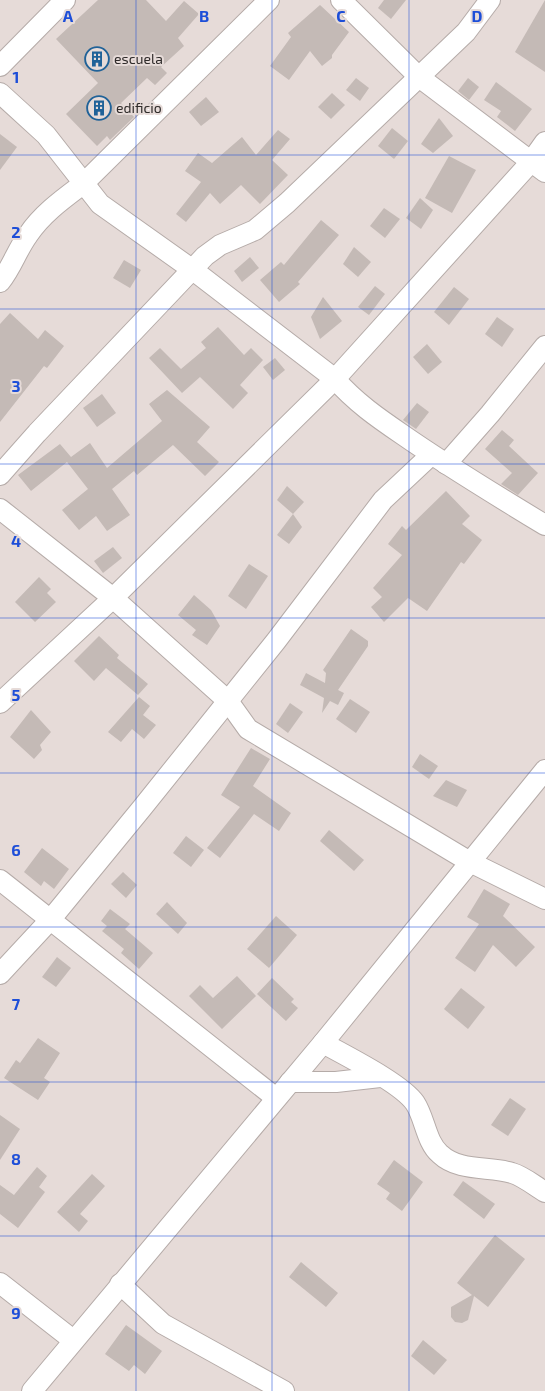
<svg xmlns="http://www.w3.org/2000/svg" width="545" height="1391" font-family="'Exo 2',sans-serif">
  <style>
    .building { fill: #c4bab6 }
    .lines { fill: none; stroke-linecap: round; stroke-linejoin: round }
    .street-casing { stroke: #b5aba8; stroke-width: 22 }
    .street { stroke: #fff; stroke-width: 20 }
    .grid { fill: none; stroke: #1d4ed8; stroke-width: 1; stroke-opacity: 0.55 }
    .labels { text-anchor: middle; stroke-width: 4; stroke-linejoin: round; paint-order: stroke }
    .poi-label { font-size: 14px; fill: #2f2b2a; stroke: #e6dbd8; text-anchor: start }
    .grid-label { font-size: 16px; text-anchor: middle; font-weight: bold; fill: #1d4ed8; stroke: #e6dbd8; stroke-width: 4; stroke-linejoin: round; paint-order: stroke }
  </style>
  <rect width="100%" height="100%" fill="#e6dbd8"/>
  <g class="building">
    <path d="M98,0H146L166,21L184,1L199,14L178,38L184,46L161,67L167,73L155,85L147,78L121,103L134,117L110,140L107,136L97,146L66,114L98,83L56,39Z"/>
    <path d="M384,0H406L391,19L378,8Z"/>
    <path d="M545,0V72L515,52Z"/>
    <path d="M320,5L349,32L332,55V58L322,66L310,51L289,80L270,66L291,37L288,33Z"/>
    <path d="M356,78L369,88L360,101L346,90Z"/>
    <path d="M468,78L479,87L469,100L458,91Z"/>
    <path d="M496,82L532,109L515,131L497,117L501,111L484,100Z"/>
    <path d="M332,93L345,105L331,119L318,107Z"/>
    <path d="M206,97L219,112L201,126L189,112Z"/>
    <path d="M439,118L453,136L433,153L421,144Z"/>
    <path d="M392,128L408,141L394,159L378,146Z"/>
    <path d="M278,130L290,139L272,160L288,175L260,204L241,185L220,204L210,193L186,222L176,214L201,182L185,171L198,153L212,163L242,137L256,155Z"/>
    <path d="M0,134L17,147L0,170Z"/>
    <path d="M449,156L476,170L452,213L425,198Z"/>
    <path d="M420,198L433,210L421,229L406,218Z"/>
    <path d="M384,208L400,219L385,238L370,226Z"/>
    <path d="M321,220L339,235L298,282L300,284L279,302L260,280L281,262L284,265Z"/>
    <path d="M354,247L371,262L358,277L343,264Z"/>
    <path d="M250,257L259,268L242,282L234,271Z"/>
    <path d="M124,260L141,270L130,288L113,278Z"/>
    <path d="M375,286L385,294L369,315L358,307Z"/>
    <path d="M454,287L469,299L449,325L434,312Z"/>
    <path d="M323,297L342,321L320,339L311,317Z"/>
    <path d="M10,313L38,339L45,330L64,346L47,368L44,366L0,422V324Z"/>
    <path d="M497,317L514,329L502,347L485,334Z"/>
    <path d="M218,327L244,355L251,348L263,360L240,385L248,393L233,409L200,377L182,393L149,358L160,348L181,369L206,348L201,342Z"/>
    <path d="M427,344L442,362L428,374L413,357Z"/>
    <path d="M275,358L285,370L273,380L263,367Z"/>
    <path d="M167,390L210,427L197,442L219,462L205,476L173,445L137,475L134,471L112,489L130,515L107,531L96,516L79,530L62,510L88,489L67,462L31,491L18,475L60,444L71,457L90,443L107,468L162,421L149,404Z"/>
    <path d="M102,394L116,413L97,427L83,408Z"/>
    <path d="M417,403L429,412L416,429L403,420Z"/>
    <path d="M502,430L514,440L509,446L538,473L518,495L501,484L512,473L485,449Z"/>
    <path d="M287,486L304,502L293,514L277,500Z"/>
    <path d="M446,491L470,516L462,524L482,540L464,564L461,562L427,611L408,598L384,622L371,607L382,597L373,588L402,555L388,544L402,526L406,530Z"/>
    <path d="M293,514L302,527L289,544L277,535Z"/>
    <path d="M113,547L122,558L103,573L94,561Z"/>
    <path d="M249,564L268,576L246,609L228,596Z"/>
    <path d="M39,577L51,589L47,593L56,602L35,622L15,602Z"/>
    <path d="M194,595L211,610L220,626L207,645L192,635L196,630L178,615Z"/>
    <path d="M351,629L368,641V646L338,690L344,693L338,705L330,701L322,713L324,698L300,685L306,673L325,683L326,673L323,670Z"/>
    <path d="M99,636L119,655L117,658L148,684L138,695L106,668L94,681L74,661Z"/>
    <path d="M139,697L150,706L143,715L156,725L144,739L132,729L121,742L108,732Z"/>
    <path d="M350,699L370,712L356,733L336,719Z"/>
    <path d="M290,703L303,712L288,733L276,724Z"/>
    <path d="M31,710L51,732L40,745L42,750L34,759L10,737Z"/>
    <path d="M251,748L270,759L253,786L291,813L279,831L254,814L220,858L207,848L240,807L221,795Z"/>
    <path d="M420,754L438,766L429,779L412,767Z"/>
    <path d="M446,780L467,790L457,807L433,796Z"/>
    <path d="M329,830L364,860L354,871L320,841Z"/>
    <path d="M186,836L204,850L191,867L173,853Z"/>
    <path d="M42,848L69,869L54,889L44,881L41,886L24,872Z"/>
    <path d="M123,872L137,885L126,898L111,884Z"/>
    <path d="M484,889L510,904L503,916L535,947L516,967L493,945L475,972L455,958L479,924L467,917Z"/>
    <path d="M167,902L187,923L178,934L156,914Z"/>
    <path d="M110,909L130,924L125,929L153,953L139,969L121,953L124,949L102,931L107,926L101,921Z"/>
    <path d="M276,916L297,935L269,968L247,949Z"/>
    <path d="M57,957L71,968L56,987L42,977Z"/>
    <path d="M237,976L256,996L222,1029L189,996L200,985L213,998Z"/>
    <path d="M272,978L294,999L291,1002L298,1008L286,1021L257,994Z"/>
    <path d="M461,988L485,1007L468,1029L444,1009Z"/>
    <path d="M38,1038L60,1053L44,1078L50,1082L38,1100L4,1078L16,1060L20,1063Z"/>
    <path d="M510,1098L526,1109L508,1136L491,1125Z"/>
    <path d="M0,1115L20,1129L0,1160Z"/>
    <path d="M394,1160L423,1182L402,1211L386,1199L390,1193L377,1184Z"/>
    <path d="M37,1167L47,1176L39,1187L45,1192L18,1228L0,1214V1185L14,1195Z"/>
    <path d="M92,1174L105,1186L80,1214L88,1221L79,1232L57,1212Z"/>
    <path d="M463,1181L495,1204L484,1219L453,1195Z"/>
    <path d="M495,1235L525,1259L488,1307L474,1296L468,1320L462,1323L455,1322L451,1317V1307L472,1295L457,1283Z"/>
    <path d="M301,1262L338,1293L326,1307L289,1277Z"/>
    <path d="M126,1325L162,1351L145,1374L134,1365L129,1371L105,1354Z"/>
    <path d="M423,1340L447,1360L434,1375L411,1356Z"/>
  </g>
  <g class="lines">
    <g class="street-casing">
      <g id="street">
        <path d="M341,0L419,77L545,172"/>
        <path d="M0,66L65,0"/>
        <path d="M0,93L46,135L100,204L193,270L335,379C355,402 378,418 403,435C449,467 497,496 545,525"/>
        <path d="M0,282C12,267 17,250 28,235C42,214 63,199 83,184L269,0"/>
        <path d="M446,464L490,414L545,346"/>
        <path d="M0,475L37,433L205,256L220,245L255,230L287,203L466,32L490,0"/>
        <path d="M0,509L113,598L228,701L248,729L470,862L545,899"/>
        <path d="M0,703L113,598L335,379L530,163L545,142"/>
        <path d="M0,880L276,1098"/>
        <path d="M0,974L51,919L142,808L276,641L383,500L431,455"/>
        <path d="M323,1043C346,1056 401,1083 415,1103C425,1118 426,1142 440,1154C459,1172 489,1166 512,1173C523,1176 535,1186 545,1192"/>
        <path d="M290,1082H336L380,1077"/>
        <path d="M0,1283L73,1340"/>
        <path d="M120,1284L163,1324L284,1391"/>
        <path d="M32,1391L323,1043L545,770"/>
      </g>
    </g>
    <use href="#street" class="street"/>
  </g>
  <path class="grid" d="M136,0V1391M272,0V1391M409,0V1391M0,155H545M0,309H545M0,464H545M0,618H545M0,773H545M0,927H545M0,1082H545M0,1236H545"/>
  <defs>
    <g id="building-ring" transform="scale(1.25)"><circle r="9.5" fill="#e6dbd8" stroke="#206298" stroke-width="1.5"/><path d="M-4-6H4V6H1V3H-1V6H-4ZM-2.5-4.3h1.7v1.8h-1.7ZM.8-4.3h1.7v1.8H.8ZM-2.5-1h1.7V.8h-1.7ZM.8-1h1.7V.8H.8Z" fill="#206298"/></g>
  </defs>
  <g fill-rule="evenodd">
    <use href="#building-ring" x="97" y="59"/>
    <use href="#building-ring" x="99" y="108"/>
  </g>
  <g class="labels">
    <g class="poi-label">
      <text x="114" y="64">escuela</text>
      <text x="116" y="113">edificio</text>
    </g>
  </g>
  <g class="grid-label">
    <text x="68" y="22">A</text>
    <text x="204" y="22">B</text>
    <text x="341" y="22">C</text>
    <text x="477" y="22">D</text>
    <text x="16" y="83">1</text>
    <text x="16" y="238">2</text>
    <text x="16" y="392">3</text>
    <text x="16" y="547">4</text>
    <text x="16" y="701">5</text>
    <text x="16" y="856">6</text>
    <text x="16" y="1010">7</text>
    <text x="16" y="1165">8</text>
    <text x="16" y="1319">9</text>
  </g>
</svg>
